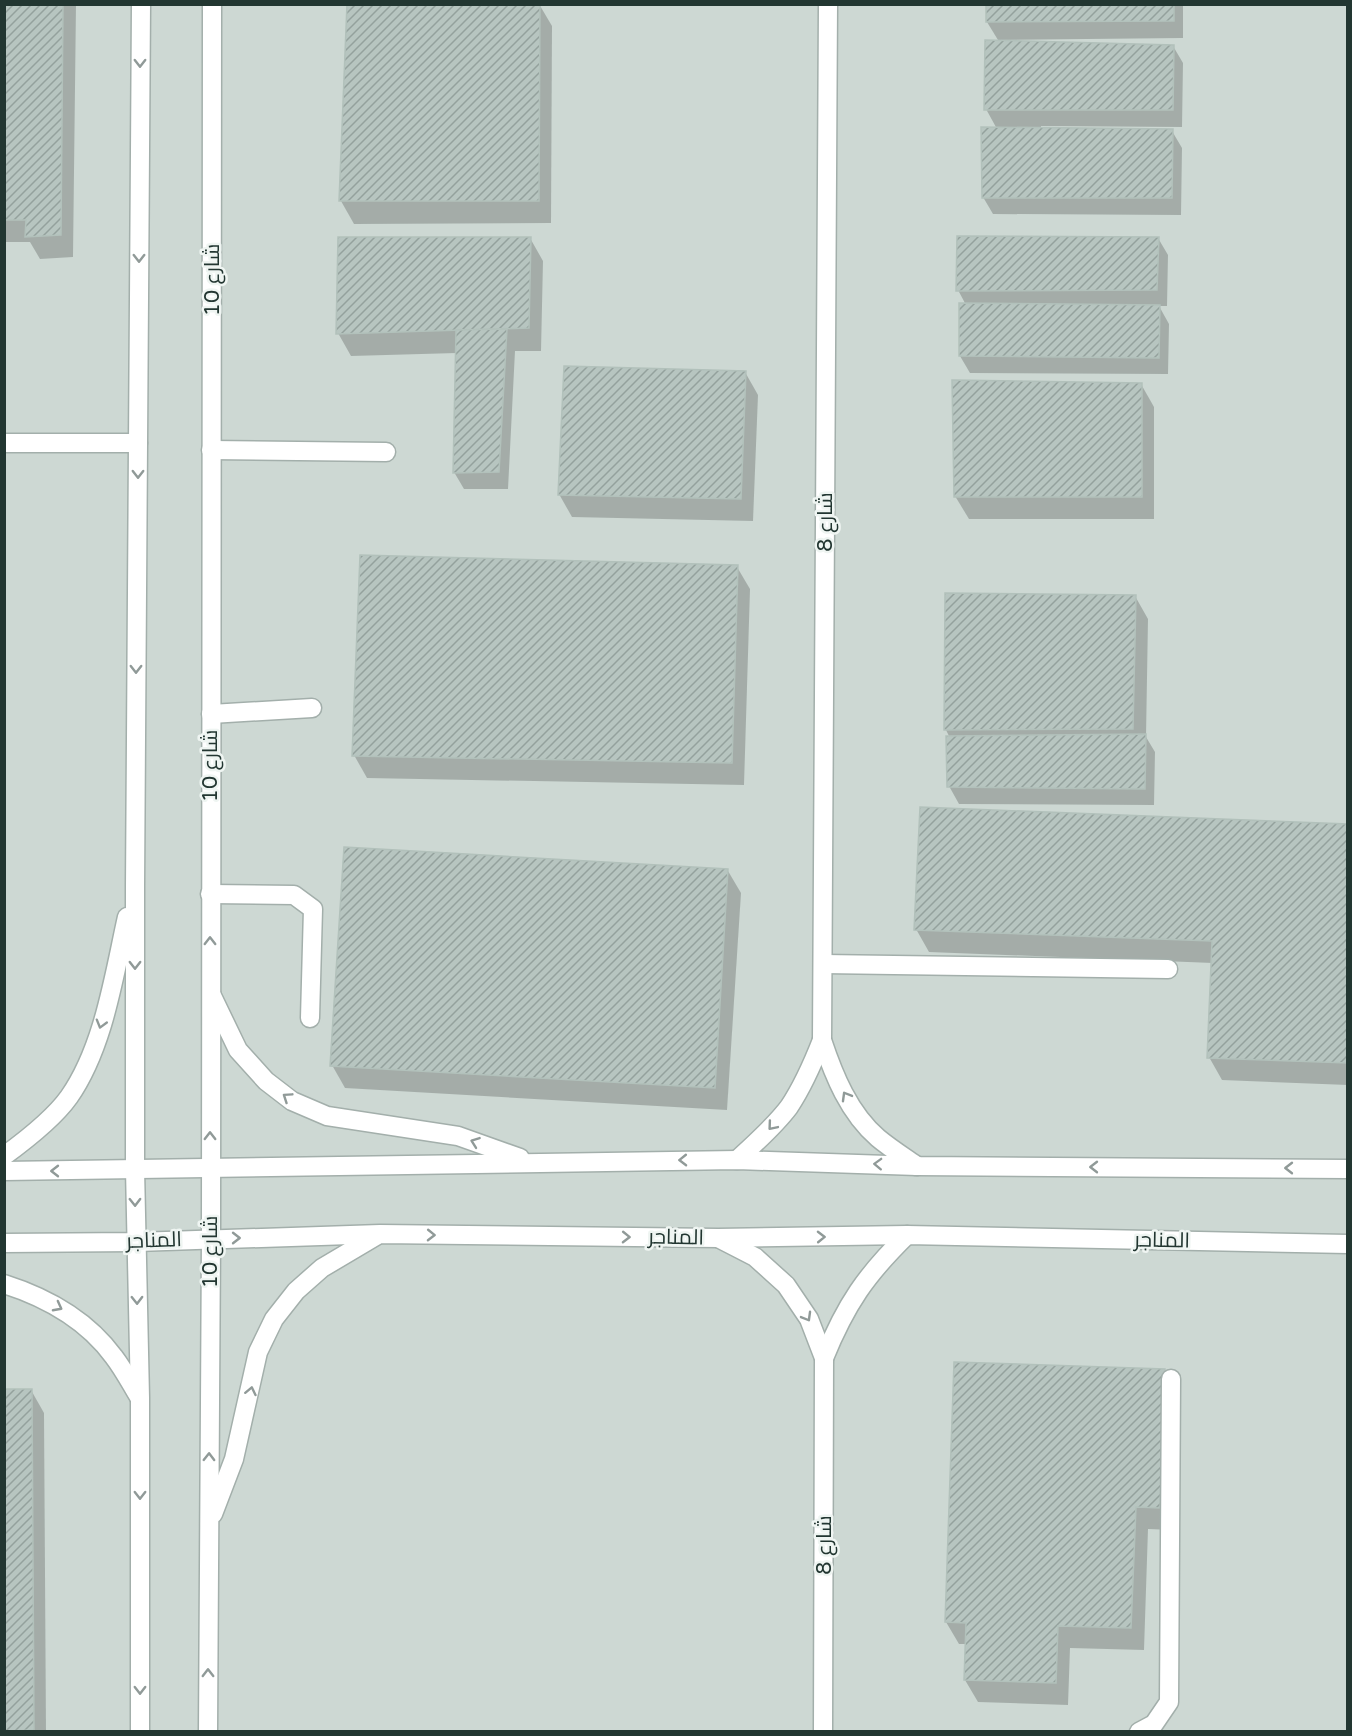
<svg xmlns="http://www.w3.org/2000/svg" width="1352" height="1736" font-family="'Varela Round',Cairo,sans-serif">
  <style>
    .built { fill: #cdd8d3 }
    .shadow { fill: #0003 }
    .building { fill: url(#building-hatch); stroke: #b2c1bb; stroke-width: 1.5 }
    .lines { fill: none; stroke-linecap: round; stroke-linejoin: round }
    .minor-casing { stroke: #a3afab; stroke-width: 21 }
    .minor { stroke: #fff; stroke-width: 18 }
    .oneway { stroke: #909a98 }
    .labels { text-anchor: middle; stroke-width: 5; stroke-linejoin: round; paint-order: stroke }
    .street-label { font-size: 21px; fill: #223631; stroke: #eff5f2 }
  </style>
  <defs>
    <pattern id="building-hatch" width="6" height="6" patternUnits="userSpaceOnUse" patternTransform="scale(1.5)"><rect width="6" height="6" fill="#b7c5c0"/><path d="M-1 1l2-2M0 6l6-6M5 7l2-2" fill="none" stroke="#94a19d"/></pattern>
  </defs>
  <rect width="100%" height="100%" fill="#dfe8e4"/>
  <rect class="built" x="5" y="5" width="1342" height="1726"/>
  <g class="shadow">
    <path d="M4,4H76L73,257L40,259L30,242H4Z"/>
    <path d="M349,4H539L552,26L551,223L354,224L341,201Z"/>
    <path d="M987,4H1183V38L998,40L987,22Z"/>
    <path d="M1173,46L1183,63L1182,127L1041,126V129L1172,131L1182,148L1181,215L993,214L983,197L997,129L986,109Z"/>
    <path d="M530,238L543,261L541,351H515L508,489H464L454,472L457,353L351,356L338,333Z"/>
    <path d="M1158,238L1168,255L1167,306H1159L1169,324L1168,374L970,373L960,356L966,305L958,290Z"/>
    <path d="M745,372L758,395L753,521L572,517L559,494Z"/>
    <path d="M1141,384L1154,407V519H969L955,496Z"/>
    <path d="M737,567L750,589L744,785L367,778L354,755Z"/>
    <path d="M1135,596L1148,619L1146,737L1155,752L1154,805L959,804L949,786L950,738L946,730Z"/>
    <path d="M1348,826V1085L1222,1080L1209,1057L1213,963L929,952L916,929Z"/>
    <path d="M728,871L741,893L727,1110L345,1088L332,1065Z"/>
    <path d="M1164,1370L1177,1393L1172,1530L1148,1529L1144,1650L1070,1648L1068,1705L978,1702L965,1680L966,1644H959L946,1622Z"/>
    <path d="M4,1390H31L44,1413L46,1732H4Z"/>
  </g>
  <g class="building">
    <path d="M4,4H63L61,235L25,237L26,220H4Z"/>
    <path d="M347,4H540L539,201H339Z"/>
    <path d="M986,4H1174V21L986,22Z"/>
    <path d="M985,40L1174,45L1173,110H984Z"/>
    <path d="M981,127L1173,129L1172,198H982Z"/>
    <path d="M957,236L1159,237L1157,290L956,291Z"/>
    <path d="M338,237H531L529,328L336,334Z"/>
    <path d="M959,303L1160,305L1159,358L959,356Z"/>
    <path d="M507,329L499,472L453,473L456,330Z"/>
    <path d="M564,366L746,371L741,499L558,495Z"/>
    <path d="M952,380L1142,383V497H954Z"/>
    <path d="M360,555L738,565L732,763L352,756Z"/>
    <path d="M945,593L1136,595L1133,729L944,730Z"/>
    <path d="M1146,734L1145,789L947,787L946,736Z"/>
    <path d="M920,807L1348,824V1063L1207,1058L1212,941L914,930Z"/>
    <path d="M344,847L728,869L715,1088L330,1066Z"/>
    <path d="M954,1362L1165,1369L1160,1508L1136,1507L1131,1628L1058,1626L1056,1683L964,1680L966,1623L945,1622Z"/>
    <path d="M4,1389H32L34,1730L4,1731Z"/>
  </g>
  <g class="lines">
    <g class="minor-casing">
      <g id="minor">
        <path d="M828,4L822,1040C834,1076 849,1113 878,1138C890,1148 904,1157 917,1166"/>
        <path d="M4,443H138"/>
        <path d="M211,450L386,452"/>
        <path d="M211,714L312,708"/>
        <path d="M210,894L294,895L313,909L310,1018"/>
        <path d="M823,964L1168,969"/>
        <path d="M212,996L238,1050L266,1081L292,1101L327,1116L458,1136L520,1158"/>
        <path d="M4,1156C26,1140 54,1118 69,1097C104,1047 114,975 127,917"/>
        <path d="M737,1160C755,1143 774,1127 789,1107C803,1086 813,1063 822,1040"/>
        <path d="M4,1171L737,1160L917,1166L1348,1169"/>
        <path d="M720,1239L755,1257L786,1285L809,1319L824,1358L823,1732"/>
        <path d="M4,1243L136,1242L380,1234L718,1238L907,1235L1348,1244"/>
        <path d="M4,1284C48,1298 87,1320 114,1357C124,1370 131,1384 139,1397"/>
        <path d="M824,1358C846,1304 866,1275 907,1235"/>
        <path d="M213,1514L234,1459L258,1352L274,1319L296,1291L322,1268L376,1236"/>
        <path d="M140,1732V1398L135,1169V886L141,4"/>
        <path d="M208,1732L211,1238L212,4"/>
        <path d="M1139,1732L1154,1724L1169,1702L1171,1379"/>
      </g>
    </g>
    <use href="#minor" class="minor"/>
  </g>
  <defs><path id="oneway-chevron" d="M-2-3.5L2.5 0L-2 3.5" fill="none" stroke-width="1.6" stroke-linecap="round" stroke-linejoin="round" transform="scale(1.5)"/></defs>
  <g class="oneway">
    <use href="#oneway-chevron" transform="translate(140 63) rotate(90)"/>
    <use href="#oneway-chevron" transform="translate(139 258) rotate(90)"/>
    <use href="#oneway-chevron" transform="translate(138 474) rotate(90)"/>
    <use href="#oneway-chevron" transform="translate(136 669) rotate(90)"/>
    <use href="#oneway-chevron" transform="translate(210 941) rotate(-90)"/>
    <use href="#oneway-chevron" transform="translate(135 965) rotate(90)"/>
    <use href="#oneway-chevron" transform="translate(101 1024) rotate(106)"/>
    <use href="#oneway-chevron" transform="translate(846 1096) rotate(-120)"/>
    <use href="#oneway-chevron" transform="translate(287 1097) rotate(-146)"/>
    <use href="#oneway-chevron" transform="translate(772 1126) rotate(130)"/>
    <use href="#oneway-chevron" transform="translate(210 1136) rotate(-90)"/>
    <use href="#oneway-chevron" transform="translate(475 1142) rotate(-160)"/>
    <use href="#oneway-chevron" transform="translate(683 1160) rotate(179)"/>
    <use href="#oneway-chevron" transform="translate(878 1164) rotate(-178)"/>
    <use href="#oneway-chevron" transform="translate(1094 1167) rotate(-180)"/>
    <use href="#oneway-chevron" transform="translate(1289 1168) rotate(-180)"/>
    <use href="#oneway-chevron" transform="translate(55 1171) rotate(180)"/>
    <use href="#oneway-chevron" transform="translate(135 1202) rotate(89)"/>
    <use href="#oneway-chevron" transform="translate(431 1235) rotate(1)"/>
    <use href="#oneway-chevron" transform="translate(626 1237) rotate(1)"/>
    <use href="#oneway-chevron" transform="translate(821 1237) rotate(-1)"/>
    <use href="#oneway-chevron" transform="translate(236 1238)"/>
    <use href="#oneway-chevron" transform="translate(137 1300) rotate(89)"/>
    <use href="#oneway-chevron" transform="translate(58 1307) rotate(28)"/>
    <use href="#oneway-chevron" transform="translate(807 1317) rotate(60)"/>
    <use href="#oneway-chevron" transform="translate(251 1391) rotate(-78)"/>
    <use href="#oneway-chevron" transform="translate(209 1457) rotate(-89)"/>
    <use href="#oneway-chevron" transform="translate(140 1495) rotate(90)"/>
    <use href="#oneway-chevron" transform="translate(208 1673) rotate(-90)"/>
    <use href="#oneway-chevron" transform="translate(140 1690) rotate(90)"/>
  </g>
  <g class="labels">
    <g class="street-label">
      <text transform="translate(212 280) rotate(-90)" y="7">شارع 10</text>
      <text transform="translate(825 522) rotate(-90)" y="7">شارع 8</text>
      <text transform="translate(210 766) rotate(-90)" y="7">شارع 10</text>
      <text transform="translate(676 1237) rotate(1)" y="7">المناجر</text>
      <text transform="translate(154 1240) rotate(-2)" y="7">المناجر</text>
      <text transform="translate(1162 1240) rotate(1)" y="7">المناجر</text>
      <text transform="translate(210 1252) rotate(-90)" y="7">شارع 10</text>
      <text transform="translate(824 1545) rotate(-90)" y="7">شارع 8</text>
    </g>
  </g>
  <rect width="1352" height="1736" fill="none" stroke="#223631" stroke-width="12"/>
</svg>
